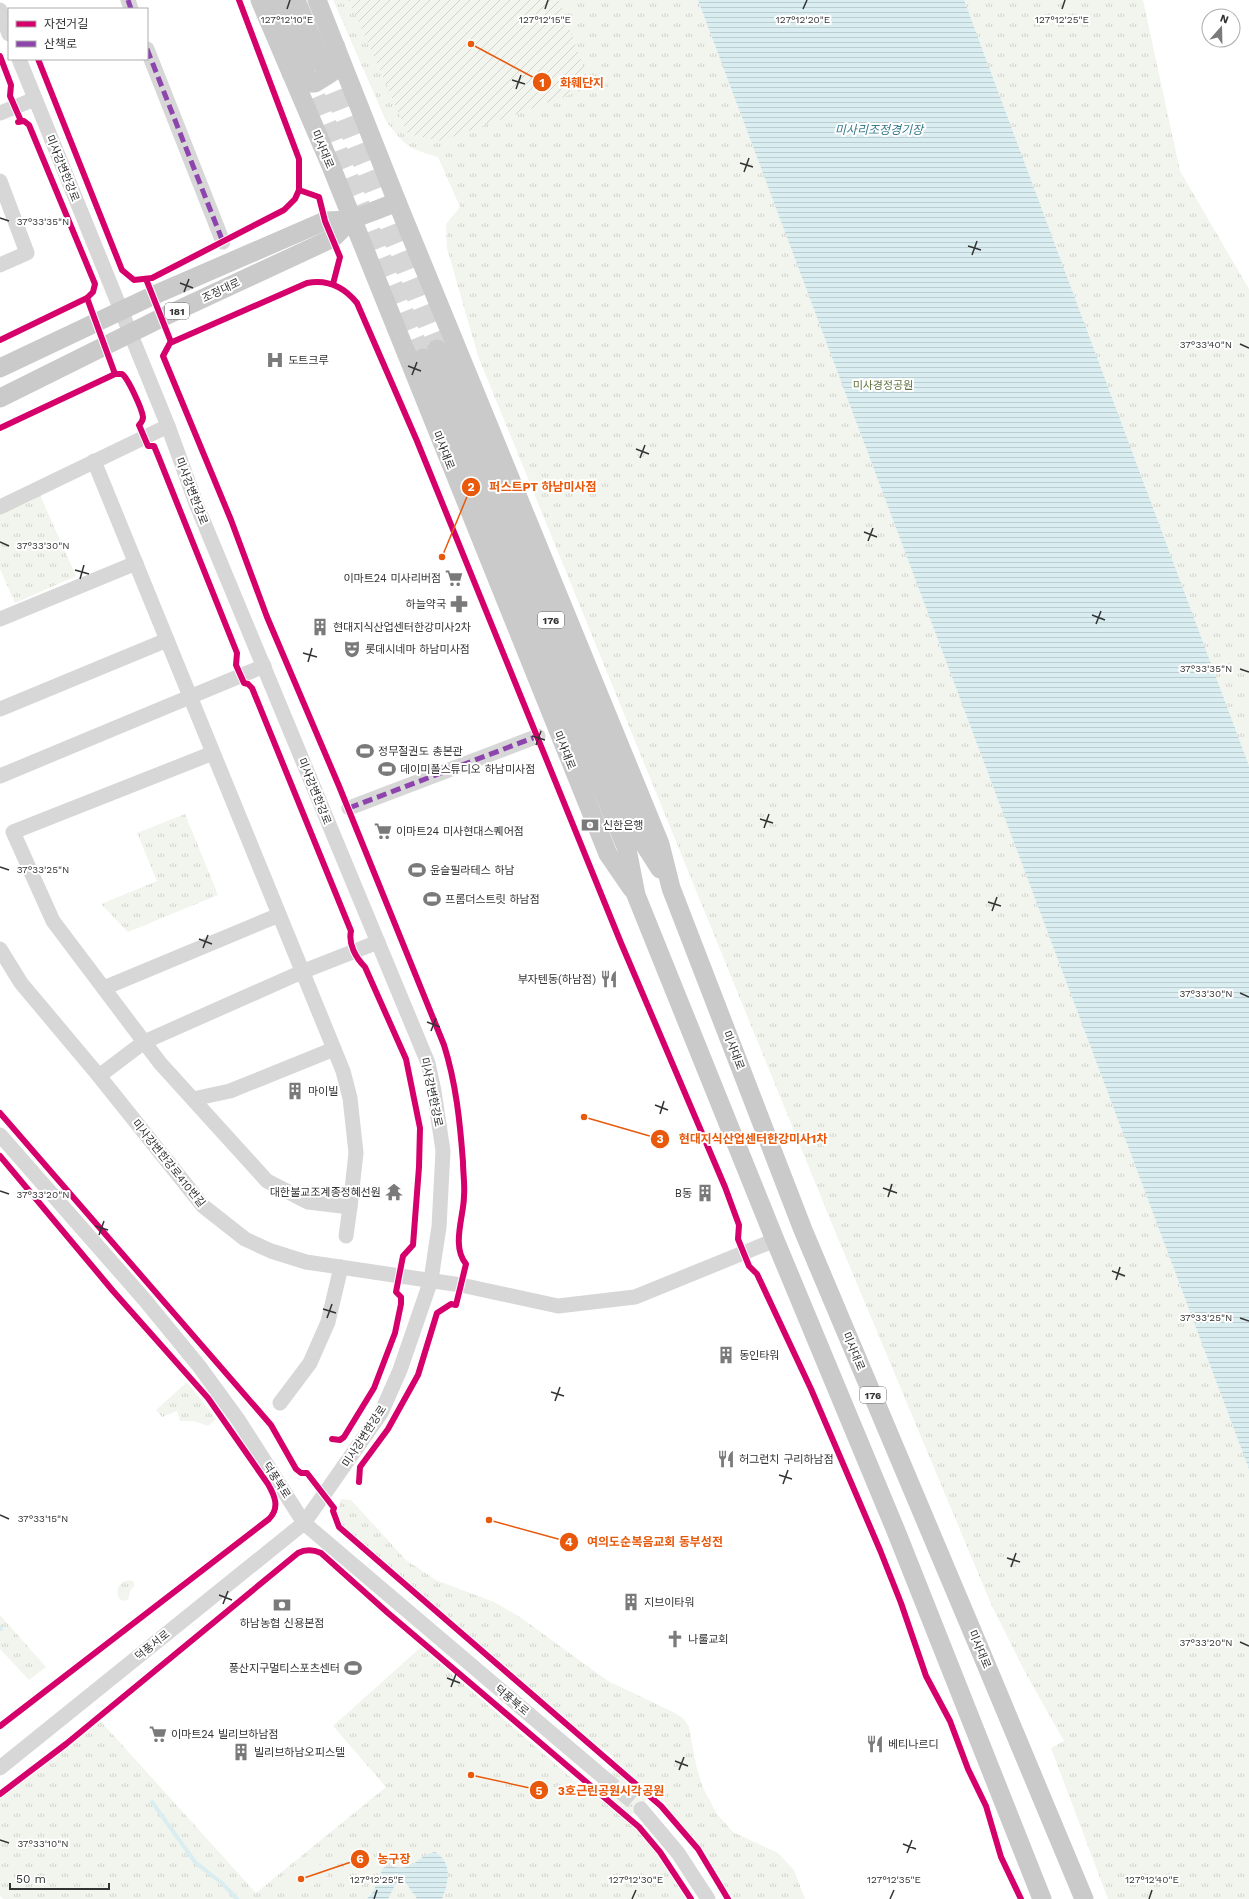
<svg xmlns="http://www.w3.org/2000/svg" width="1249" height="1899" font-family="'Work Sans','Noto Sans KR',sans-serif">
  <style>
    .grass { fill: url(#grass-tufts) }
    .garden { fill: url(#garden-furrows) }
    .pitch { fill: #f2f5ed }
    .water { fill: url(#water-rules) }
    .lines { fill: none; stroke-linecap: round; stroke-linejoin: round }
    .stream { stroke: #daeef2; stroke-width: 4 }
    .minor-tunnel { stroke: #d6d6d6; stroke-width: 15; stroke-dasharray: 15 8; stroke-linecap: butt }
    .major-tunnel { stroke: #d6d6d6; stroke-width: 19; stroke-dasharray: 19 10; stroke-linecap: butt }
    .minor { stroke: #d7d7d7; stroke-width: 15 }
    .major { stroke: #cacaca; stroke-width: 19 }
    .quiet { stroke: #8e44ad; stroke-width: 5; stroke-dasharray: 10 5; stroke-linecap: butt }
    .cycleway-casing { stroke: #fff; stroke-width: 8 }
    .cycleway { stroke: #d6006c; stroke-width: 6 }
    .ticks { fill: none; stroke: #333; stroke-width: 1.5 }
    .labels { text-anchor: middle; stroke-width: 4; stroke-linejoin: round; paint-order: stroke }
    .shield { fill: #fff; stroke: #707070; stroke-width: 1 }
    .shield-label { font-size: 10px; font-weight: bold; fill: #333 }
    .street-label { font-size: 11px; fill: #333; stroke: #fff }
    .poi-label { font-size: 11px; fill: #333; stroke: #fff; text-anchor: start }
    .park-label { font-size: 11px; fill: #5f723d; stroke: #fff }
    .water-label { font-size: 12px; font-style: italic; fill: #377b8d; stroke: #fff }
    .ticks-label { font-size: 10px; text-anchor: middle; fill: #333; stroke: #fff; stroke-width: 4; stroke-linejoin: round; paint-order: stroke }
    .leader { fill: none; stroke: #e8590c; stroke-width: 1.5 }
    .callout-dot { fill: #e8590c; stroke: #fff; stroke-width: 1.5 }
    .mark-label { font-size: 12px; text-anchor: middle; font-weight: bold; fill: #fff }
    .callout-label { font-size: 12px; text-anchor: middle; font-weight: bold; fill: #e8590c; stroke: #fff; stroke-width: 4; stroke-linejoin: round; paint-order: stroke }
  </style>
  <defs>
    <pattern id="grass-tufts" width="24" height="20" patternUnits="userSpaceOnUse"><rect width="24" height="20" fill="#f2f5ed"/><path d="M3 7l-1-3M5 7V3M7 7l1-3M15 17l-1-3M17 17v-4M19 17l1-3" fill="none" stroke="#d0d2cc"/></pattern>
    <pattern id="garden-furrows" width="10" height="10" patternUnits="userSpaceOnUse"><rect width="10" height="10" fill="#f2f5ed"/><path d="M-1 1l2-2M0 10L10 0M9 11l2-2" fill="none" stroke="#d0d2cc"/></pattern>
    <pattern id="water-rules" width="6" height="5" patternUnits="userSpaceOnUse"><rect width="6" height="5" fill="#daeef2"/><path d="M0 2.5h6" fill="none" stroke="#bccdd0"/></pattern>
  </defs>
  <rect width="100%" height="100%" fill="#fff"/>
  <g class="grass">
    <path d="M333,0H1143L1180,171L1249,289V1899H1108L1051,1748L1064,1741L1025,1672L991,1604L832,1224L478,356L447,248L446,224L460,207L438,157C409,149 405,146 386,121Z"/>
    <path d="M40,495L76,576L15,603L0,569V513Z"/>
    <path d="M185,814L218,895L128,932L101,904L157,881L137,833Z"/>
    <path d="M187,1382L216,1419L208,1426L194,1421H180L177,1411L162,1417L156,1410Z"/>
    <path d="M341,1499L351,1500L406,1560L436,1580L494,1602L520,1617L608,1681L675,1713L684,1719L689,1727L696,1765L703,1788L717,1814L733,1832L778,1853L794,1870L805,1899H732L701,1848L674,1817L665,1802L657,1799H647L636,1808L632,1815V1819L661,1849L693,1899H3L0,1896V1791L96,1716L256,1893L386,1787L333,1726L421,1647L577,1783C609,1793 631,1757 599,1748L342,1528L337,1515Z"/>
    <path d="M130,1580L134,1582V1586L130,1591L128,1600L122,1601C115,1595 117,1587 122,1582Z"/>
    <path d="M0,1615L46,1667L29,1680L0,1649Z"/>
  </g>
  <path class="garden" d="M349,0H559L591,87L441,141L408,134Z"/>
  <path class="pitch" d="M310,1853L328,1875L295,1899H289L274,1883Z"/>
  <g class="water">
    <path d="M698,0H964L1249,766V1469Z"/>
    <path d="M435,1852C453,1863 449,1882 442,1899H417L406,1883L399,1882L395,1885L388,1899H367L373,1892L383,1868C392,1865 397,1869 406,1867C416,1865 422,1854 435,1852Z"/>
  </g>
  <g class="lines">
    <g class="stream">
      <path d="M0,1627L1,1629"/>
      <path d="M152,1802L195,1862L223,1884L237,1899"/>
    </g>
    <path class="minor-tunnel" d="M603,1777L641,1809"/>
    <g class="major-tunnel">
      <path d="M323,65L437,349"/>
      <path d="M305,70L423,358"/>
    </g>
    <g class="minor">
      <path d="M128,0L131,9"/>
      <path d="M0,10L9,34"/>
      <path d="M147,49L223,242"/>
      <path d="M0,113L35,99"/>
      <path d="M0,181L27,253L0,265"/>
      <path d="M94,461L343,1071L350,1098L356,1153L350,1207L308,1202L267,1181L160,1063L53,921L13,832L213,753"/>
      <path d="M0,507L168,426"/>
      <path d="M0,619L136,563"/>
      <path d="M0,709L167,640"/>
      <path d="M0,776L264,666"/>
      <path d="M349,808L538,736"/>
      <path d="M0,949L21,983L99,1076L203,1206L245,1239L271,1251L306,1262L461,1285L558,1306L635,1297L775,1240"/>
      <path d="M104,988L279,915"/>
      <path d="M99,1076L144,1042L304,971L378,942"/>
      <path d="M193,1099L230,1091L334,1049"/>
      <path d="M0,1135L144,1299L199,1366L239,1421L304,1523L603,1777"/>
      <path d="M346,1236L350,1207"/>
      <path d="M280,1403L310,1363L328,1322L341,1267"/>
      <path d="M0,1768L304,1523L381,1413L400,1370L431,1280L435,1253L439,1227L443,1151L434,1091L428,1063L197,506L168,426L19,59"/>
      <path d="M641,1809L678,1853L708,1899"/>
    </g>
    <g class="major">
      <path d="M260,0L331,166L608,854L632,889"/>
      <path d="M277,0L305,70"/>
      <path d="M296,0L323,65"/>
      <path d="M317,0L397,202L660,844L671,888L803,1230L983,1657L1084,1899"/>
      <path d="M291,73L305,83H315L331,73L336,63V47"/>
      <path d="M437,349L644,844L660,869"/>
      <path d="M423,358L627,849L636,895L775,1240L896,1531L1042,1899"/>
      <path d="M0,368L152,296L325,221L351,220L397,202"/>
      <path d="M0,398L161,318L333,238L351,220"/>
    </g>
    <g class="quiet">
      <path d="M128,0L131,9"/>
      <path d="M147,49L223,242"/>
      <path d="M349,808L538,736"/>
    </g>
    <g class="cycleway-casing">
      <g id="cycleway">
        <path d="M0,56L11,85L10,96L21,121"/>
        <path d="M38,59L122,270L134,280L152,278L284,210L295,199L299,190V159L239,0"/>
        <path d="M299,190L319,197L325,221L340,257L333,284"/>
        <path d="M146,279L171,342"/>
        <path d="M87,298L115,374"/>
        <path d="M0,340L87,298L93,292L95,284L29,125L24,121L18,122"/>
        <path d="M0,428L115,374H122C128,378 142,409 143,417C143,420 141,423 139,425L148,446H154L159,458L237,653L236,665L244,683L248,684L252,688L351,931C348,944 356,958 365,967L406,1059L420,1128L419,1167L413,1245L403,1256L396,1292L401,1297V1304L395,1333L374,1388L344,1437L340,1440L332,1439"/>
        <path d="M0,1113L271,1425L296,1469L301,1473H307L334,1508L333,1511L339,1527L661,1806L698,1849L728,1899"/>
        <path d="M0,1156L113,1291L208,1398L268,1484C275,1496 280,1508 269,1519L0,1726"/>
        <path d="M359,1482L360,1467L388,1429L418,1375L437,1313L451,1304L456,1305L466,1264C451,1246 464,1216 464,1196C465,1184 463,1173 463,1162C460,1122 456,1083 444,1045L339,786L267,617L231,520L163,356L170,343L307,283C328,279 344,287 357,303L417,441L621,943L725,1187L739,1225L738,1239L749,1266L757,1274L811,1389L880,1550L901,1603L926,1676L950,1721L968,1769L986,1806L1001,1857L1021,1899"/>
        <path d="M0,1794L66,1744L298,1553C306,1549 314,1550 321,1553L388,1613L639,1827L660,1852L691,1899"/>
      </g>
    </g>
    <use href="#cycleway" class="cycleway"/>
  </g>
  <path class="ticks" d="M287,9L290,0M545,9L548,0M803,9L807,0M1062,9L1065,0M512,80L525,84M516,89L521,75M740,163L753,167M744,172L749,158M0,218L9,221M968,246L981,250M972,255L977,241M180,283L193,288M184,292L189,279M1240,344L1249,348M408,366L421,371M412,375L417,362M636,449L649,454M640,458L645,445M864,532L877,537M868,541L873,528M0,542L9,546M75,570L89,574M80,579L84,565M1092,615L1105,620M1096,624L1101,611M303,653L317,657M308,662L312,648M1240,669L1249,672M532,736L545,740M536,745L541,731M760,819L773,823M764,828L769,814M0,867L9,870M988,902L1001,906M992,911L997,897M199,939L212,944M203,948L208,935M1240,993L1249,997M427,1022L440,1027M431,1031L436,1018M655,1105L668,1110M660,1114L664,1101M883,1188L897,1193M0,1191L9,1194M888,1197L892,1184M95,1226L108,1230M99,1235L104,1221M1112,1271L1125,1276M1116,1280L1120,1267M323,1309L336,1313M327,1318L332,1304M1240,1318L1249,1321M551,1392L564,1396M555,1401L560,1387M779,1475L792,1479M783,1484L788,1470M0,1515L9,1519M1007,1558L1020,1562M1011,1567L1016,1553M219,1595L232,1600M223,1604L228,1591M1240,1642L1249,1646M447,1678L460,1683M451,1687L456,1674M675,1761L688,1766M679,1770L684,1757M0,1840L9,1843M903,1844L916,1849M907,1853L912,1840M374,1899L377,1890M632,1899L636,1890M890,1899L894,1890M1149,1899L1152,1890"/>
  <defs>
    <g id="hospital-bare" transform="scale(1.38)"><path d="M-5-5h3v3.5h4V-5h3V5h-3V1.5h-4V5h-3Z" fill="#7a7a7a" stroke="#fff" stroke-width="2.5" paint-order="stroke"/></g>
    <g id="supermarket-bare" transform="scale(1.38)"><path d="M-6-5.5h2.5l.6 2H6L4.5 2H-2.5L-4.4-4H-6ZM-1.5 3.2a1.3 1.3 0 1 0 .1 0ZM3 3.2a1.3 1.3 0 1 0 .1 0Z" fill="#7a7a7a" stroke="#fff" stroke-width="2.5" paint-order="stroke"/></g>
    <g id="pharmacy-bare" transform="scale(1.38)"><path d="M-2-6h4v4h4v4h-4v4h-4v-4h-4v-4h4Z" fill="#7a7a7a" stroke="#fff" stroke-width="2.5" paint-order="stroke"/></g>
    <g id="building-bare" transform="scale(1.38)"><path d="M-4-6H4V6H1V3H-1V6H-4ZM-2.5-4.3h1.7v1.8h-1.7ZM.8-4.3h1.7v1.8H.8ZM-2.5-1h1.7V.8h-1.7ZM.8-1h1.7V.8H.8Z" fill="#7a7a7a" stroke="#fff" stroke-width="2.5" paint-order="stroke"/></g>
    <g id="theatre-bare" transform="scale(1.38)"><path d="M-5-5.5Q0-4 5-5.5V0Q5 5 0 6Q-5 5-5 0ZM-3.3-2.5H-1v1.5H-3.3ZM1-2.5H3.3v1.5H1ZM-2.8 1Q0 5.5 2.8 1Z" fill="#7a7a7a" stroke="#fff" stroke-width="2.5" paint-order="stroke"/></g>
    <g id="stadium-bare" transform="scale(1.38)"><path d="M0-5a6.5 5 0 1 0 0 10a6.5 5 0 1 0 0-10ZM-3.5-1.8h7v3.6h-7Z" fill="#7a7a7a" stroke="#fff" stroke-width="2.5" paint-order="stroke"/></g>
    <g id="bank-bare" transform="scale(1.38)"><path d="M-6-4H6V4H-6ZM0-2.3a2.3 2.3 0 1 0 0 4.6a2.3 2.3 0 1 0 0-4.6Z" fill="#7a7a7a" stroke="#fff" stroke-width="2.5" paint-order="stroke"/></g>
    <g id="restaurant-bare" transform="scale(1.38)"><path d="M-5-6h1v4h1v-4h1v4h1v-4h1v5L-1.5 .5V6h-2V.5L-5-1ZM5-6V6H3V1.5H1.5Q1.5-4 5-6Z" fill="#7a7a7a" stroke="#fff" stroke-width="2.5" paint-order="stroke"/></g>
    <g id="temple-bare" transform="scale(1.38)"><path d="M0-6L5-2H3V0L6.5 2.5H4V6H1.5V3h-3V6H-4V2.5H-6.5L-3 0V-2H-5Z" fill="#7a7a7a" stroke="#fff" stroke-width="2.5" paint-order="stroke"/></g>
    <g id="church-bare" transform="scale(1.38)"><path d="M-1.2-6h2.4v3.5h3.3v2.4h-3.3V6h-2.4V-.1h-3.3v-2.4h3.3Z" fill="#7a7a7a" stroke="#fff" stroke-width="2.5" paint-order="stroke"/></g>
  </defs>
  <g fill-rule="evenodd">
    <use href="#hospital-bare" x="275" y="360"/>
    <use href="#supermarket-bare" x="454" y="578"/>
    <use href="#pharmacy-bare" x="459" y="604"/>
    <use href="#building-bare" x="320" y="627"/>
    <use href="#theatre-bare" x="352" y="649"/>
    <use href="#stadium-bare" x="365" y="751"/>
    <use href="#stadium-bare" x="387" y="769"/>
    <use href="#bank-bare" x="590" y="825"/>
    <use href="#supermarket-bare" x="383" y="831"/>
    <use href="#stadium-bare" x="417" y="870"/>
    <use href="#stadium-bare" x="432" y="899"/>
    <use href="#restaurant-bare" x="609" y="979"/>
    <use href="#building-bare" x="295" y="1091"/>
    <use href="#temple-bare" x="394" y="1192"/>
    <use href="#building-bare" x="705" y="1193"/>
    <use href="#building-bare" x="726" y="1355"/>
    <use href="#restaurant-bare" x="726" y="1459"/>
    <use href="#building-bare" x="631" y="1602"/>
    <use href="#bank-bare" x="282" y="1605"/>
    <use href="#church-bare" x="675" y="1639"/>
    <use href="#stadium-bare" x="353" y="1668"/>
    <use href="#supermarket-bare" x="158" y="1734"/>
    <use href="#restaurant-bare" x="875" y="1744"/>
    <use href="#building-bare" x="241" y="1752"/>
  </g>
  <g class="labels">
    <g class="shield">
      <rect x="165" y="303" width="24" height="16" rx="3"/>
      <rect x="538" y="612" width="26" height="16" rx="3"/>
      <rect x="860" y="1387" width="26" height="16" rx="3"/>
    </g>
    <g class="shield-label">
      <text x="177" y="315">181</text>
      <text x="551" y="624">176</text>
      <text x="873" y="1399">176</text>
    </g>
    <g class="street-label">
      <text transform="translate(323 149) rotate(67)" y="4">미사대로</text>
      <text transform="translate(63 168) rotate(68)" y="4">미사강변한강로</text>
      <text transform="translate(221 290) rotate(-25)" y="4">조정대로</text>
      <text transform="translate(444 450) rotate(68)" y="4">미사대로</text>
      <text transform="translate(192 491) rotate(69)" y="4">미사강변한강로</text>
      <text transform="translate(565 750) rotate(68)" y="4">미사대로</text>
      <text transform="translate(315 791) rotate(68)" y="4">미사강변한강로</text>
      <text transform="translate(734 1050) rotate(69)" y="4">미사대로</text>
      <text transform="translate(432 1092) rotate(78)" y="4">미사강변한강로</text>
      <text transform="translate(169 1163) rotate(51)" y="4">미사강변한강로410번길</text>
      <text transform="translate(854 1351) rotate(67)" y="4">미사대로</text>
      <text transform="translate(364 1436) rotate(-57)" y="4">미사강변한강로</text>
      <text transform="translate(277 1480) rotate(57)" y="4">덕풍북로</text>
      <text transform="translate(152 1645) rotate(-39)" y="4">덕풍서로</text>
      <text transform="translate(980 1649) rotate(67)" y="4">미사대로</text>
      <text transform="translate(512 1700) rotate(40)" y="4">덕풍북로</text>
    </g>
    <g class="poi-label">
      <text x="288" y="364">도트크루</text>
      <text x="441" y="582" text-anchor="end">이마트24 미사리버점</text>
      <text x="446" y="608" text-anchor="end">하늘약국</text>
      <text x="333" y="631">현대지식산업센터한강미사2차</text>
      <text x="365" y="653">롯데시네마 하남미사점</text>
      <text x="378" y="755">정무절권도 총본관</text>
      <text x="400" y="773">데이미폴스튜디오 하남미사점</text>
      <text x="603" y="829">신한은행</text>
      <text x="396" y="835">이마트24 미사현대스퀘어점</text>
      <text x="430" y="874">윤슬필라테스 하남</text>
      <text x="445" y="903">프롬더스트릿 하남점</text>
      <text x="596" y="983" text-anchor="end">부자텐동(하남점)</text>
      <text x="308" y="1095">마이빌</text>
      <text x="381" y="1196" text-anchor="end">대한불교조계종정혜선원</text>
      <text x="692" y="1197" text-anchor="end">B동</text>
      <text x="739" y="1359">동인타워</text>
      <text x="739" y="1463">허그런치 구리하남점</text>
      <text x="644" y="1606">지브이타워</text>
      <text x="282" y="1627" text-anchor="middle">하남농협 신용본점</text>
      <text x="688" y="1643">나룰교회</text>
      <text x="340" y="1672" text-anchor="end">풍산지구멀티스포츠센터</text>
      <text x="171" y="1738">이마트24 빌리브하남점</text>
      <text x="888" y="1748">베티나르디</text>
      <text x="254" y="1756">빌리브하남오피스텔</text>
    </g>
    <g class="park-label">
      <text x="883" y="389">미사경정공원</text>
    </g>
    <g class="water-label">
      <text x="879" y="134">미사리조정경기장</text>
    </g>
  </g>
  <g class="ticks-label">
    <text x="287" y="23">127°12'10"E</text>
    <text x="545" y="23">127°12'15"E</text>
    <text x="803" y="23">127°12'20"E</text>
    <text x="1062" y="23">127°12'25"E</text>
    <text x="43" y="225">37°33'35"N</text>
    <text x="1206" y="348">37°33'40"N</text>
    <text x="43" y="549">37°33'30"N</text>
    <text x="1206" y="672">37°33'35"N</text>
    <text x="43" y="873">37°33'25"N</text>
    <text x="1206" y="997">37°33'30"N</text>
    <text x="43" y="1198">37°33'20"N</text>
    <text x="1206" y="1321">37°33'25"N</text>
    <text x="43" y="1522">37°33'15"N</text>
    <text x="1206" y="1646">37°33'20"N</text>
    <text x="43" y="1847">37°33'10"N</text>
    <text x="377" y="1883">127°12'25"E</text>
    <text x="636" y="1883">127°12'30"E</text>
    <text x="894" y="1883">127°12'35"E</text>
    <text x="1152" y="1883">127°12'40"E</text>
  </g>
  <path class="leader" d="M471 44L542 82M442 557L471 487M584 1117L660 1139M489 1520L569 1542M471 1775L539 1790M301 1879L360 1859"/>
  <g class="callout-dot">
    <circle cx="471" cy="44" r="4"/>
    <circle cx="442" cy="557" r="4"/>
    <circle cx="584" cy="1117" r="4"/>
    <circle cx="489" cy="1520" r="4"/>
    <circle cx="471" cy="1775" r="4"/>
    <circle cx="301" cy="1879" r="4"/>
    <circle cx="542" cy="82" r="10"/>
    <circle cx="471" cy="487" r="10"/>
    <circle cx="660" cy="1139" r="10"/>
    <circle cx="569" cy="1542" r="10"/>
    <circle cx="539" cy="1790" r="10"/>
    <circle cx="360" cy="1859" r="10"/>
  </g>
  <g class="mark-label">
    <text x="542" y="87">1</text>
    <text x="471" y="491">2</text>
    <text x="660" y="1143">3</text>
    <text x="569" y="1546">4</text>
    <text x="539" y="1795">5</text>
    <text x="360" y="1863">6</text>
  </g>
  <g class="callout-label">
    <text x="582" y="87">화훼단지</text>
    <text x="543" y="491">퍼스트PT 하남미사점</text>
    <text x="753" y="1143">현대지식산업센터한강미사1차</text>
    <text x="655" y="1546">여의도순복음교회 동부성전</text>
    <text x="611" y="1795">3호근린공원시각공원</text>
    <text x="394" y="1863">농구장</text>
  </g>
  <rect x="8" y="8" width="140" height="52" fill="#ffffff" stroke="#adadad"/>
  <rect x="16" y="21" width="20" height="6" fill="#d6006c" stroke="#adadad"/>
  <text x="44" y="28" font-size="12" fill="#333333">자전거길</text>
  <rect x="16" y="41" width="20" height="6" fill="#8e44ad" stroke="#adadad"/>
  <text x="44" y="48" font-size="12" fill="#333333">산책로</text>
  <g transform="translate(1221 28) rotate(20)"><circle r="19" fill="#ffffff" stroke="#adadad"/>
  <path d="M0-3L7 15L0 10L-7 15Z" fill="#7a7a7a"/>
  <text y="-6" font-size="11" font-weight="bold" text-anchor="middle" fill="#333333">N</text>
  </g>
  <path d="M10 1883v6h99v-6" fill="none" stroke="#333333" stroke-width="2"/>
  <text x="16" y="1883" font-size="12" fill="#333333" stroke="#ffffff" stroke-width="3" paint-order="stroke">50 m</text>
</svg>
